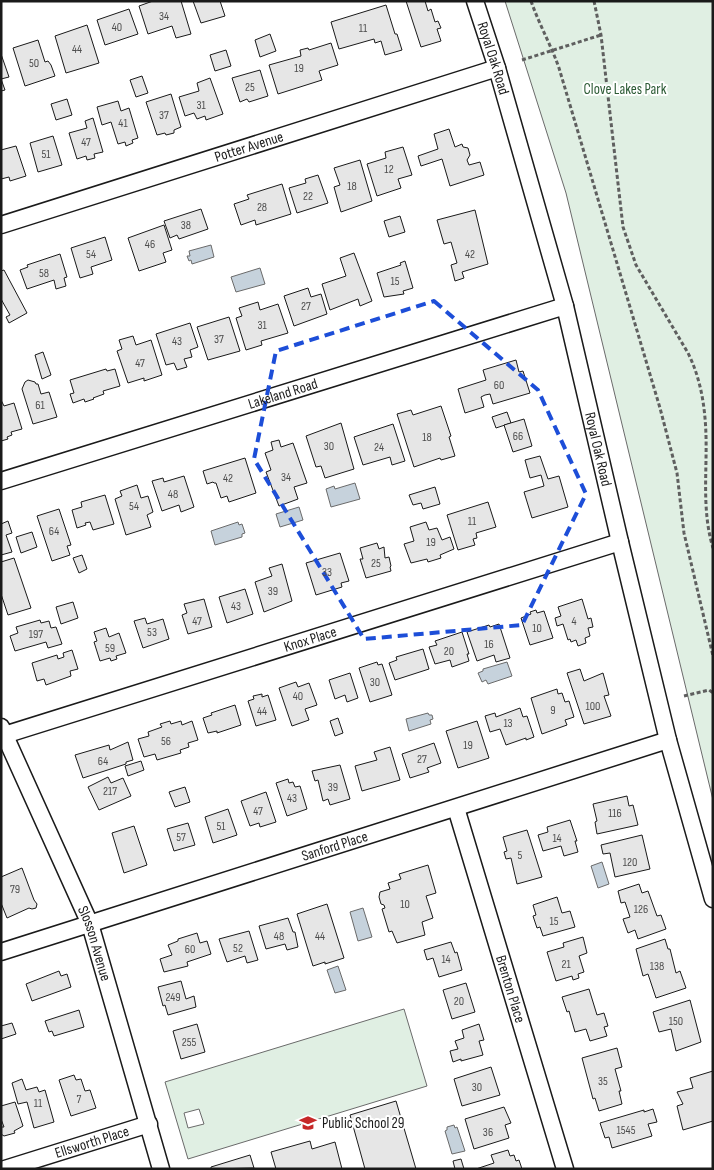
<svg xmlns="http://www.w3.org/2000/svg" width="714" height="1170" font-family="'Sofia Sans Condensed',sans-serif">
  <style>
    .green { fill: #e0efe3; stroke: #6a6a6a; fill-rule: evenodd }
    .water { fill: #c6d2dc; stroke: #6a6a6a }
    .building { fill: #e6e6e6; stroke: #1a1a1a }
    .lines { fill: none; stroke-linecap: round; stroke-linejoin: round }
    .minor-casing { stroke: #1a1a1a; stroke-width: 19 }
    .path { stroke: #5f5f5f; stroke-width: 3; stroke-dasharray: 4 2.5; stroke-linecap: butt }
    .minor { stroke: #fff; stroke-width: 16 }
    .marked { fill: none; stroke: #1d4ed8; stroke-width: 4; stroke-dasharray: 10 6; stroke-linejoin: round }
    .labels { text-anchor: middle; stroke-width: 4; stroke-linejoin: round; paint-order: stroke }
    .number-label { font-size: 12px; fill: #4d4d4d }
    .street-label { font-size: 15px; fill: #1a1a1a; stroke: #fff }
    .park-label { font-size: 15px; fill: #2b5a34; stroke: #fff }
    .poi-label { font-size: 15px; fill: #1a1a1a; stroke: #fff; text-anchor: start }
  </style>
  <rect width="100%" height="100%" fill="#fff"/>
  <g class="green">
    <path d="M505,1H713V800L566,193Z"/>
    <path d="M404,1009L427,1086L188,1159L165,1082ZM199,1109L204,1124L188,1128L184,1113Z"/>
  </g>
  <g class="water">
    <path d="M211,245L214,257L192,264L191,260L189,261L187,256H190L189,251Z"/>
    <path d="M260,268L265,284L236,292L231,277Z"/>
    <path d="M355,483L360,499L331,507L326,489L334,486L335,489Z"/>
    <path d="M299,507L303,520L280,527L276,514Z"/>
    <path d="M238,522L239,525L242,524L245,533L242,534V537L215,545L211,531Z"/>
    <path d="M507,662L512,676L488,684L486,680L482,682L478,673L483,671V669Z"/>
    <path d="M428,713L429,715H432L433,719L430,720L431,724L409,731L406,719Z"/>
    <path d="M602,862L609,884L598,888L591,866Z"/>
    <path d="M363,908L372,937L358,941L350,912Z"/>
    <path d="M338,966L346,990L335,993L327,970Z"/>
    <path d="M454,1125L455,1128L457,1127L465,1151L452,1154L445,1131L447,1130V1127Z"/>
  </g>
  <g class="building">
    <path d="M153,1H181L191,34L176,38L172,26L148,34L139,6Z"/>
    <path d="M193,1H220L225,16L201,23Z"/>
    <path d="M406,1H425L428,11L431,9L435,22L438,21L441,28L437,29L441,41L421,47Z"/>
    <path d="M386,5L395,34H397L402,50L385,55L381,41L375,43L374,39L339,49L331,22Z"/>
    <path d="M129,9L138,34L105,45L97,20Z"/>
    <path d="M87,25L99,63L66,73L55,36Z"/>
    <path d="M270,34L276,51L260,57L255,40Z"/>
    <path d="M38,40L45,62L48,61L51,65L55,76L25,86L13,48Z"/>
    <path d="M331,43L338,65L319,71L322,80L278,94L269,65L301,56L300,50L308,48L309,50Z"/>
    <path d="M226,50L231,66L215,71L210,55Z"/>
    <path d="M1,54L9,77L1,79L5,90L1,91Z"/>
    <path d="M260,70L268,96L249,102L247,99L240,102L232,78Z"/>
    <path d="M142,76L148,93L136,97L130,80Z"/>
    <path d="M210,78L223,114L206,120L205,116L197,119L194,113L185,116L179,97L199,91L197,83Z"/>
    <path d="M171,94L181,127L174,130V133L166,135L165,133L157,135L146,102Z"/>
    <path d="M67,99L72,115L56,120L51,104Z"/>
    <path d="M118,101L121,111L129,108L138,138L132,140L133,143L126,146L125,142L118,144L111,122L102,125L97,107Z"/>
    <path d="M93,118L103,152L94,154L95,158L87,160L86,156L77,159L69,133L87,128L85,121Z"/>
    <path d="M449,129L455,147L462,144L463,147L468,148L470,155L467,160L469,165L480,162L484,175L450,186L442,159L421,166L418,156L438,149L434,134Z"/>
    <path d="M53,136L62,165L38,172L30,143Z"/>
    <path d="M16,146L26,176L10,181L9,177L1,179V150Z"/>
    <path d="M403,147L412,175L398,179L401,188L377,196L367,164L386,158L385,152Z"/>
    <path d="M360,160L372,201L341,212L334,187L340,185L334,168Z"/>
    <path d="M318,175L328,203L297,213L289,188L306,183L305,179Z"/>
    <path d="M282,184L291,214L256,225L255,220L241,225L234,204L249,199L247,195Z"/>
    <path d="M201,209L208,229L179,239L177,235L170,238L164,221Z"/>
    <path d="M475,210L488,264L462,272L464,278L455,281L451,265L457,263L451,242L444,244L437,220Z"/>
    <path d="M400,216L405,232L389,237L384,221Z"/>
    <path d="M164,225L172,250L163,253L166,262L139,271L128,238Z"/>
    <path d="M105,237L112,260L91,267L93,274L80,278L71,248Z"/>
    <path d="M354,253L372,301L360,306L358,299L330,310L322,284L346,276L340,258Z"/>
    <path d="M60,254L67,277L64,278L66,286L56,289L54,280L27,289L20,270L28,267L27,265Z"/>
    <path d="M405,261L413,288L403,291L404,294L384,297L377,273L401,265L400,263Z"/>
    <path d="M4,270L27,313L9,323L6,317L10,315L1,299V271Z"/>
    <path d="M308,288L311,297L321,294L327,314L294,326L284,296Z"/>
    <path d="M258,302L260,310L278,304L288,333L261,341L262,345L246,350L236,318L242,316L239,308Z"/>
    <path d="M229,317L240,351L208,360L197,327Z"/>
    <path d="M190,323L198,347L190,350L192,357L184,359L187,367L177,370L174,363L166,365L156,334Z"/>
    <path d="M133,336L136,345L151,340L162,375L144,381V378L128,383L117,351L122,349L119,340Z"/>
    <path d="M43,352L51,375L42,379L35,355Z"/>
    <path d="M516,360L519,372L523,371L530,393L493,404L490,394L485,395L481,397L484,407L465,413L458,389L486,380L483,370Z"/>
    <path d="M106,369L107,371L115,369L120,386L103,391L104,394L93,398L94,399L85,402L84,399L73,403L70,394L74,393L70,380Z"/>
    <path d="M28,380L35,382L36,384H38L41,394L49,392L57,417L33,424L22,389L25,382Z"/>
    <path d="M1,400L4,406L14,403L22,429L11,432L12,435L7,437L8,439L1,441Z"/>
    <path d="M441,406L451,436L449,437L455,456L441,460L440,458L414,467L397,414L411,410L413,415Z"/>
    <path d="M507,412L511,423L496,428L492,417Z"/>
    <path d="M524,419L532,446L513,452L504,425Z"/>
    <path d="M341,423L354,469L325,478L321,466L316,467L306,436Z"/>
    <path d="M393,424L405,461L392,465L390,457L363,465L354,437Z"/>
    <path d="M279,440L281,447L293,443L307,483L294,487L298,499L279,506L266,472L271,470L265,453L273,450L271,442Z"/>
    <path d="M540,456L548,479L559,476L568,507L532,518L524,492L544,486L541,475L530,478L525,460Z"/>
    <path d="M245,458L256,493L229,502L227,496L221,498L216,483H214L213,482L207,484L203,471Z"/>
    <path d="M184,476L194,507L181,512L179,505L162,511L152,481L163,478L164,482Z"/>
    <path d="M137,485L141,498L148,496L153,512L147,515L151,527L126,535L115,499L122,496L120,491Z"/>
    <path d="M435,487L440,504L423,509L421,503L413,505L409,495Z"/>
    <path d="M105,495L114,524L93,530L90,522L85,523L86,525L77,528L72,510L82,507L81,502Z"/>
    <path d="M488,502L496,527L476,533L477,538L473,539L475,545L458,550L447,515Z"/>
    <path d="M59,509L71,545L67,546L70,555L52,561L37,516Z"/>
    <path d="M8,521L12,533L6,535L12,552L1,555V524Z"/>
    <path d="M426,522L429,530L437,528L442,540L450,537L454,549L440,555L441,558L428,562L427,559L411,563L404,544L414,541L410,527Z"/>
    <path d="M32,532L37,547L21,553L16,537Z"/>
    <path d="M377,543L379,549L384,547L385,558L389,557L391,566L390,567L391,571L366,578L360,559H363L360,548Z"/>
    <path d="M340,553L349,581L341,583L342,587L316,595L306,563Z"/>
    <path d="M82,555L87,569L79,573L73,558Z"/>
    <path d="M14,558L31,608L8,615L1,594V562Z"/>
    <path d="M282,564L292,601L264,612L255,582L272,576L269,568Z"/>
    <path d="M245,589L253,614L227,623L219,597Z"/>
    <path d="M204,599L212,627L188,634L182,615L187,613L184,604Z"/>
    <path d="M582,599L588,619L591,618L593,627L588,628L590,636L585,638L586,643L578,646L576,640L571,642L570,639L568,640L563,624L557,626L555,618L561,616L558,607Z"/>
    <path d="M73,602L78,618L61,624L56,607Z"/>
    <path d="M536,610L537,613L544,611L553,638L530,645L521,618L531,614L530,612Z"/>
    <path d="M145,618L147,624L163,619L169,639L143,648L134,621Z"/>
    <path d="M40,620L41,623L49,621L51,628L56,627L62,644L48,648L46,642L15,651L10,636L18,633L16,627Z"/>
    <path d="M499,624L510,658L496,662L494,655L477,661L467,632L489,625L490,627Z"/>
    <path d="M106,628L109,637L119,633L126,653L116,656L117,659L111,661L110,658L100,661L94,642L97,641L94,632Z"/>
    <path d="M462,632L469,654H467L469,661L452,667L450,660L435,664L429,647L437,645L435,641Z"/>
    <path d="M423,649L429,669L395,680L389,663L397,660L396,657Z"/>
    <path d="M72,650L78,669L70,671L71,676L46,685L44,679L37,681L32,663L57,655L58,659L64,657L63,653Z"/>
    <path d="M377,662L378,665L382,664L392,695L370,702L359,668Z"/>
    <path d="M580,669L584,681L603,673L609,695L604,696L611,716L584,724L567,673Z"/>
    <path d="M350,673L358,698L347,702L345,695L335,699L329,680Z"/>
    <path d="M296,682L298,687L309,683L317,705L305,709L309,720L292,726L279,688Z"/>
    <path d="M557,689L558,694L562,693L565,702L569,701L574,717L565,720L567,725L542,734L531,698Z"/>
    <path d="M262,694V697L268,695L276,720L256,726L248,701L254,699L253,696Z"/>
    <path d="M235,705L241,725L217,733V731L208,733L203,718L212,715L211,713Z"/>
    <path d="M520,708L523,717L527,716L534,737L526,740V738L506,745L500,729L490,732L485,716L495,713L496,717Z"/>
    <path d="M338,718L343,733L335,736L330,721Z"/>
    <path d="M170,721L171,724L181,721L182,725L192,721L198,740L188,743L189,747L180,750L181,753L157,760L155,754L144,757L138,739L149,736L148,732L162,727L160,724Z"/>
    <path d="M477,721L489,758L458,768L446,731Z"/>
    <path d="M128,742L133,760L126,762V764L83,778L75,755L109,745L110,750Z"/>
    <path d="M434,743L441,763L427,768L429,772L410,778L402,754Z"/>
    <path d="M390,747L400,780L362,791L355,766L377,760L374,752Z"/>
    <path d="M141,761L144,770L128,776L125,766Z"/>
    <path d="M340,765L350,799L330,805L328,799L323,801L318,780L315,781L312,771Z"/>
    <path d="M108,777L111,783L123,778L131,796L99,810L88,787Z"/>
    <path d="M288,779L289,783L293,782L295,787L300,786L307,809L287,816L276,783Z"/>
    <path d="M185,787L190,802L175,807L169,792Z"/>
    <path d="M266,792L276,822L260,827L259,823L250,826L241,801Z"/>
    <path d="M627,796L629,806L633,805L638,825L597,834L595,822L597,821L593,804Z"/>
    <path d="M228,809L237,835L213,843L205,817Z"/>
    <path d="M570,820L577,841H575L578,852L564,856L561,846L543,851L538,835L548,832L547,827Z"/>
    <path d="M188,823L195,845L174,851L167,829Z"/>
    <path d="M134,826L147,865L124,873L112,833Z"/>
    <path d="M527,830L542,877L517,884L511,858L506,859L504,852L507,851L503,837Z"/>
    <path d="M642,835L650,869L615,877L610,853L603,854L601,845Z"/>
    <path d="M428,865L436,893L426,896L433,918L422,922L425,935L397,943L392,931L389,932L382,909L385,908L384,905L381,904L379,897L380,892L390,889L388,883L401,879L399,874Z"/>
    <path d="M22,868L34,900L37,904L36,908L32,909L29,908L7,918L1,903V877Z"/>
    <path d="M639,884L642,893L648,891L657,916L661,915L666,929L638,939L635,930L628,933L623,919L630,917L625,902L621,903L618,891Z"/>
    <path d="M557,897L562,913L570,911L575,927L543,936L540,927L537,928L533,916L536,915L533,905Z"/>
    <path d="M327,904L344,958L325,964V962L313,966L297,914Z"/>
    <path d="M288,918L293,932H295L298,947L287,950L285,944L266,949L259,926Z"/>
    <path d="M249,931L258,960L247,963L245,956L227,962L219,939Z"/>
    <path d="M197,933L200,943L207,941L211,954L187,962L188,966L164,972L160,959L172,955L168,945L178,941V939Z"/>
    <path d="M583,937L587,953L579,956L584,972L578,974L579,978L573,980L572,976L556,981L547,952L564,947L563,943Z"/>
    <path d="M665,939L668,949H670L676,973L680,971L686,988L656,998L648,974L643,976L636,949Z"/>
    <path d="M451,942L455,953L457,952L462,970L439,977L433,958L427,960L424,950Z"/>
    <path d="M59,971L61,976L67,974L71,987L32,1001L26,984Z"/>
    <path d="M181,981L186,999L194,996L196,1007L168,1015L165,1005L163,1006L158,987Z"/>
    <path d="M466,983L475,1012L452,1019L443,990Z"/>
    <path d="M589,989L597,1015L604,1013L608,1026L604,1027L607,1036L590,1041L586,1029L575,1032L569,1011L567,1012L562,997Z"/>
    <path d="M690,1000L701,1042L676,1051L671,1029L659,1032L653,1012Z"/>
    <path d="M79,1010L84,1027L54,1036L52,1031L49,1032L45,1021Z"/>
    <path d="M12,1023L16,1034L1,1039V1026Z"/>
    <path d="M197,1024L205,1052L181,1059L173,1031Z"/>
    <path d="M479,1024L484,1040L479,1041L483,1055L461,1061V1059L453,1062L450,1051L458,1049L455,1041L464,1038L462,1030Z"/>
    <path d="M617,1048L622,1067L615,1069L621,1091H619L622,1104L599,1111L595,1098L593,1099L582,1058Z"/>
    <path d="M491,1067L500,1095L462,1106L454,1079Z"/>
    <path d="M713,1071V1121L683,1130L677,1106L683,1104L677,1092L693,1088L690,1078Z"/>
    <path d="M74,1075L76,1080L81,1079L85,1091L90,1090L96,1108L71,1116L59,1080Z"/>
    <path d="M22,1079L26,1090L37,1087L39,1092L45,1090L54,1122L34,1128L27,1102L18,1104L12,1083Z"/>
    <path d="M396,1101L416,1169H365L350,1115Z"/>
    <path d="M15,1102L23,1126L14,1131L15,1133L4,1136L1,1134V1127H4L1,1119V1106Z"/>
    <path d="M504,1107L511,1123L505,1125L509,1138L474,1149L465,1119Z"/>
    <path d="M653,1109L657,1122L648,1124L652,1136L612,1148L609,1137L605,1138L600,1123L644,1110V1112Z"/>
    <path d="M310,1141L312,1149L335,1142L342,1169H276L271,1152Z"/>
    <path d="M508,1150L510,1156L514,1155L516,1161L519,1160L522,1169H476L494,1163L491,1155Z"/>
    <path d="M250,1155L254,1168L211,1169V1167Z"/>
    <path d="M461,1159L464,1169H455L453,1161Z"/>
  </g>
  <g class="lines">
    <g class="minor-casing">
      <g id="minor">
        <path id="s1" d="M475,1L497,68L565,306L620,542L668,740L713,899"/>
        <path id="s2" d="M1,225L497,68"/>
        <path id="s3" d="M1,481L565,306"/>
        <path id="s4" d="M1,727L90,924L161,1169"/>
        <path id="s5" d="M1,736L620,542"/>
        <path id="s6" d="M456,808L565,1169"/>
        <path id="s7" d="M1,952L668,740"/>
        <path id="s8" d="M5,1169L149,1124"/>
      </g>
    </g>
    <g class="path">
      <path d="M531,1C539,24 551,45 559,68L660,408L677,473L684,533L713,656"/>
      <path d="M594,1L601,35L623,227L636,265L688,353C698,373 703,395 705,418C709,462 700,505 713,548"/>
      <path d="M522,60L601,35"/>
      <path d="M684,696L709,690L713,693"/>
    </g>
    <use href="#minor" class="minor"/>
  </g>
  <path class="marked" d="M434,301L538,390L586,494L522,625L364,639L254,459L276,351Z"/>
  <defs>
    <g id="school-bare" transform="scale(1.35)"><path d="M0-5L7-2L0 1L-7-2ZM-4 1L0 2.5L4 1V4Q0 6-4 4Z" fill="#c62828" stroke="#fff" stroke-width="2.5" paint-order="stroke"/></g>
  </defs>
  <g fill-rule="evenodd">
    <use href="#school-bare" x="308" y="1123"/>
  </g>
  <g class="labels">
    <g class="number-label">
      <text x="164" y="20">34</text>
      <text x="117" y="31">40</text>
      <text x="363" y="32">11</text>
      <text x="77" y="53">44</text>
      <text x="34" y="67">50</text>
      <text x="299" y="72">19</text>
      <text x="250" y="91">25</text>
      <text x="201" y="109">31</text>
      <text x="164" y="119">37</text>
      <text x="123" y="127">41</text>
      <text x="86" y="146">47</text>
      <text x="46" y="158">51</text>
      <text x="389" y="173">12</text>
      <text x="352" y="190">18</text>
      <text x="308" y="200">22</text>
      <text x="262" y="211">28</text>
      <text x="186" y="229">38</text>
      <text x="150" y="248">46</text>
      <text x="91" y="258">54</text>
      <text x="470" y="258">42</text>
      <text x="44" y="277">58</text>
      <text x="395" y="285">15</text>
      <text x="306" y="310">27</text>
      <text x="262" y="329">31</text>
      <text x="219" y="343">37</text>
      <text x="177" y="345">43</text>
      <text x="140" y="367">47</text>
      <text x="499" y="389">60</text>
      <text x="40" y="409">61</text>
      <text x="518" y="440">66</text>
      <text x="427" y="441">18</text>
      <text x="329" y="450">30</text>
      <text x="379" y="451">24</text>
      <text x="286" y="481">34</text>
      <text x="228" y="482">42</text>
      <text x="173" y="498">48</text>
      <text x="134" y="510">54</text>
      <text x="472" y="525">11</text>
      <text x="54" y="535">64</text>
      <text x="431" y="546">19</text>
      <text x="376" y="567">25</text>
      <text x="327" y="576">33</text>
      <text x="273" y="595">39</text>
      <text x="236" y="610">43</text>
      <text x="197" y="625">47</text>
      <text x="574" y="625">4</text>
      <text x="537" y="632">10</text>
      <text x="152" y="636">53</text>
      <text x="36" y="638">197</text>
      <text x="489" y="648">16</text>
      <text x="110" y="652">59</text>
      <text x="449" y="655">20</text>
      <text x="375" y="686">30</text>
      <text x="298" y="700">40</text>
      <text x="593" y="710">100</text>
      <text x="553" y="714">9</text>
      <text x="262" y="715">44</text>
      <text x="508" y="727">13</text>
      <text x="166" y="745">56</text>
      <text x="468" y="749">19</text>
      <text x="422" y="763">27</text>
      <text x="103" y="765">64</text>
      <text x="333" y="791">39</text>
      <text x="110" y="795">217</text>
      <text x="292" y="802">43</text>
      <text x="258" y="815">47</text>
      <text x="615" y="817">116</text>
      <text x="221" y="830">51</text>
      <text x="181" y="841">57</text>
      <text x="557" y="842">14</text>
      <text x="520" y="859">5</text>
      <text x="630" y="866">120</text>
      <text x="15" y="893">79</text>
      <text x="405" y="908">10</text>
      <text x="641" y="913">126</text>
      <text x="554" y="925">15</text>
      <text x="279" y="940">48</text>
      <text x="320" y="940">44</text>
      <text x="238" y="952">52</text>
      <text x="190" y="953">60</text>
      <text x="446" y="963">14</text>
      <text x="566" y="968">21</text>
      <text x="657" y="970">138</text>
      <text x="173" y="1001">249</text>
      <text x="459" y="1005">20</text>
      <text x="676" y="1025">150</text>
      <text x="189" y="1046">255</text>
      <text x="603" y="1085">35</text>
      <text x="477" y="1091">30</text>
      <text x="79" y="1103">7</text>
      <text x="38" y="1107">11</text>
      <text x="626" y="1134">1545</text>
      <text x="488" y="1136">36</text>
    </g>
    <g class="street-label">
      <text dy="5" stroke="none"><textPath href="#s1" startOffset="60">Royal Oak Road</textPath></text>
      <text dy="5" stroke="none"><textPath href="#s2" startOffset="260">Potter Avenue</textPath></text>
      <text dy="5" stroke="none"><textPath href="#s3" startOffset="295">Lakeland Road</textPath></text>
      <text dy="5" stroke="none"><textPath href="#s1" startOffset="465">Royal Oak Road</textPath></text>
      <text dy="5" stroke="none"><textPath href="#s5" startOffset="324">Knox Place</textPath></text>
      <text dy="5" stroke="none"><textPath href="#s7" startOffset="350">Sanford Place</textPath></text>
      <text dy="5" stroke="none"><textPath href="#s4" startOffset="236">Slosson Avenue</textPath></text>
      <text dy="5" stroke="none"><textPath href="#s6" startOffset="189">Brenton Place</textPath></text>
      <text dy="5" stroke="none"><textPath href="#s8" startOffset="91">Ellsworth Place</textPath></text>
    </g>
    <g class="park-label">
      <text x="625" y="94">Clove Lakes Park</text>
    </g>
    <g class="poi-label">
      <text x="322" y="1128">Public School 29</text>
    </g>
  </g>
  <rect width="714" height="1170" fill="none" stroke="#1a1a1a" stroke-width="5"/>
</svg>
